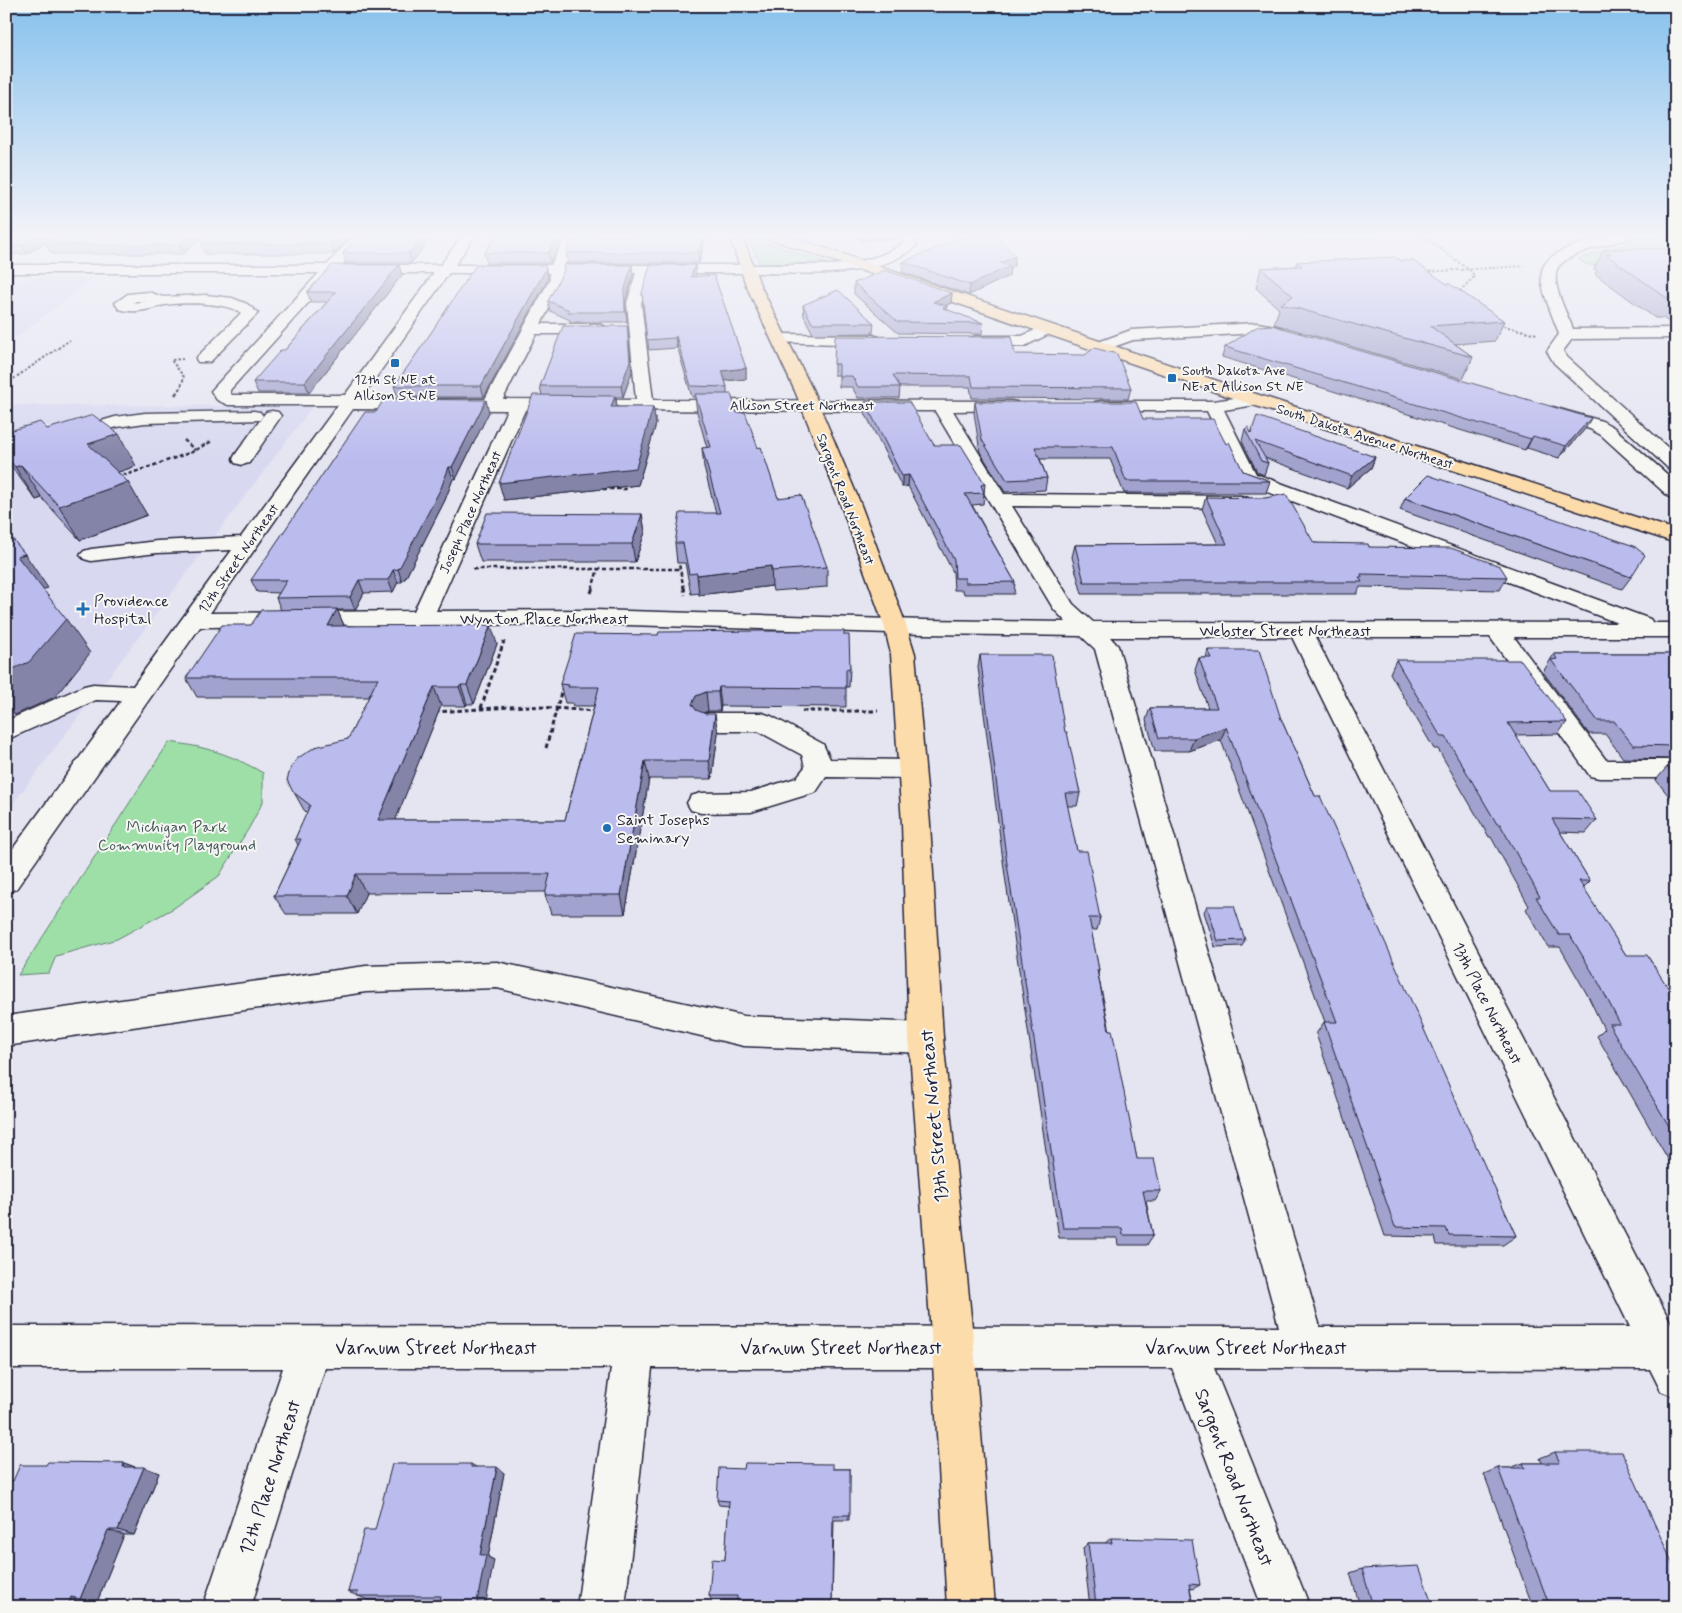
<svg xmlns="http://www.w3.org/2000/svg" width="1682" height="1613" font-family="Mynerve,sans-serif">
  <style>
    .built { fill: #d8d9f0 }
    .green { fill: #9edea7; stroke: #608071 }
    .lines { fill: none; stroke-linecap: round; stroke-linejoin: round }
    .minor-casing { stroke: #22223b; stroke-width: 3 }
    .major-casing { stroke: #22223b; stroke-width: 3 }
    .path-far2 { stroke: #22223b; stroke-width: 2; stroke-dasharray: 2.5 2; stroke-linecap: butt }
    .path-far1 { stroke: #22223b; stroke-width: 2.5; stroke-dasharray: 4 2.5; stroke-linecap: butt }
    .path { stroke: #22223b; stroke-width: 3; stroke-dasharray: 4.5 3; stroke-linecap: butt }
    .minor { fill: #f6f6f2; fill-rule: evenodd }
    .major { fill: #fddcac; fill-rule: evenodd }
    .wall { fill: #a1a2cd; stroke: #22223b }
    .shaded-wall { fill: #8384a7; stroke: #22223b }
    .building { fill: #bbbcee; stroke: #22223b }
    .poi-dot { fill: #1f6fb2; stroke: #f6f6f2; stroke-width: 2 }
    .labels { text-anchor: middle; stroke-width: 4; stroke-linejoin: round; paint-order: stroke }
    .far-poi-label { font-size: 14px; fill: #22223b; stroke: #f6f6f2; text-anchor: start }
    .far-street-label { font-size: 14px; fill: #22223b; stroke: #f6f6f2 }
    .poi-label { font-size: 16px; fill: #22223b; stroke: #f6f6f2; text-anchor: start }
    .street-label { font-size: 16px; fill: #22223b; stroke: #f6f6f2 }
    .park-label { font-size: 16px; fill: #475a5b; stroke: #f6f6f2 }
    .near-street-label { font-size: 19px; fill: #22223b; stroke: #f6f6f2 }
  </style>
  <rect width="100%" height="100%" fill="#e4e5f1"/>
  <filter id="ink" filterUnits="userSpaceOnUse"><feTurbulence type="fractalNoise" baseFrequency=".02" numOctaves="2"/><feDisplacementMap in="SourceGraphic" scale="10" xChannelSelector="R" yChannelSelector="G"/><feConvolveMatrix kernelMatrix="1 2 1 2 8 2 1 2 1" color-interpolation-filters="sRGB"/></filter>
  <g filter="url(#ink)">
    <g class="built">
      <path d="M6,278H94L6,345Z"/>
      <path d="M6,405L313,406L6,813Z"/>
    </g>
    <g class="green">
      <path d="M1237,235H1371L1375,239C1329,241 1283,241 1237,235Z"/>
      <path d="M1641,235H1666L1676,241V258C1653,261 1594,275 1578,259L1632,242Z"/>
      <path d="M751,238L756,239L827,263L760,264L749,240Z"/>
      <path d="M169,742C207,747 230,754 263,773V802L249,828L219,876L174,908L117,939L56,956L49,973L18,975Z"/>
    </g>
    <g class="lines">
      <g class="minor-casing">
        <g id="minor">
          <path d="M354,235H368L342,265H441L462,235H475L455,265H551L566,235H579L565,265H831C856,263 885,258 904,242V235H918L916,246C876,280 806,273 757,273C721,273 686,273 650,273L641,303L653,400L1011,401L1017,402L1020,406L1017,410L953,411L1004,494L1241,496L1248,498L1251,502L1248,506L1241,508L1012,506L1073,604L1093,622L1618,623L1241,482L1207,411H1101L1095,410L1092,406L1095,402L1101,401H1213L1256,395L1262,396L1265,400L1262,404L1224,410L1256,474L1650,619L1653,623H1676V637H1514L1606,760H1676V778H1599L1590,776L1490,637H1315L1673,1327H1676V1397L1661,1391L1650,1369L1214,1368L1310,1607H1262L1172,1368H652L625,1607H577L611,1368H325L251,1607H203L283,1368H6V1326L1279,1327L1095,649L1081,636L924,634L594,624L200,627L16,889L6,892V858L121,701L96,700L6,740V721L84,686L93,684L133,686L232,550L157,553L91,561L84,559L80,555L84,551L91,549L157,541L241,537L338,405H228L217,400L211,391L319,273H6V265H327ZM335,273H434L345,395H232L230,393V390ZM449,273H549L550,279L485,399H361ZM563,273H636L627,303L636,400L503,399L536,334H599L604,332L607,329L604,326L599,324H541L564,279ZM353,409L507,410L414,611L210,613ZM525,410L935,411L1053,608L1066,622L924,620L594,610L436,611ZM1110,637H1292L1630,1327H1320L1118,646Z"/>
          <path d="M1612,235H1633L1632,238C1615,243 1558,253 1556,273C1554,291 1567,313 1573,329L1676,328V338L1572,339L1563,351L1567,357L1676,455V471L1669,469L1554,363L1547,351L1559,334C1554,318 1538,286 1542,271C1547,248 1592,241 1612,235Z"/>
          <path d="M1666,235H1676V242Z"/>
          <path d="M148,292L163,297L206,295L232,298L247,304L258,313L210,362H198L196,359L198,356L241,313C227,302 174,301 157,307C143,311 133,313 119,309L115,303L128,294ZM136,301H146L133,303Z"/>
          <path d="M1257,323L1292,329L1298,331L1300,334L1298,337L1292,339L1257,333L1133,340L1099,352L1093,350L1091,347L1093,344L1131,330Z"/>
          <path d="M1048,324L1053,326L1056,329L1053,332L1025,346H976L970,344L968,341L970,338L976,336H1022Z"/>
          <path d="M780,334L873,335L879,337L881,340L879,343L873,345L774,342L772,339L774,336Z"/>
          <path d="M1553,407L1602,421L1613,427L1676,482V499L1669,497L1601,435L1590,429L1547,416L1544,412L1547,408Z"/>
          <path d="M254,411L260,412L263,416L260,420L145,423L117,427L6,461V449L115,417L145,413Z"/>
          <path d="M272,411L278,412L281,416L249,463L242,465L235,463L233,459L235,455L266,412Z"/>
          <path d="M709,713H762L771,716L823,744L830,759L912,760L921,762L925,769L921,776L912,778L826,777L816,792L751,812L701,813L691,810L687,803L691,796L701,793L751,792L796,778L805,767L802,755L758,731H709L700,728L696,722L700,716Z"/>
          <path d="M497,962L744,1016L926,1023L938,1028L943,1038L938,1048L926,1053L744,1046L497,988L366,992L6,1046V1016L366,966Z"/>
        </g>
      </g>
      <g class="major-casing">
        <g id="major">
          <path d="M729,235H742L760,285L813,391L859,500L906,625L915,654L930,824L943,1038L974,1347L995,1607H947L932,1347L909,1038L902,824L891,654L884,625L839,500L795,391L746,285Z"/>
          <path d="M766,235H786L1262,396L1676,530V543L1250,404L767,238Z"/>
        </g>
      </g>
      <g class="path-far2">
        <path d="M1422,235L1472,272L1474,277L1458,293"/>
        <path d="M1425,272L1524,266"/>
        <path d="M1499,325L1537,334"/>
        <path d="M6,384L70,340"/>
        <path d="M180,390L184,377L171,360L183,359"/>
      </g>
      <g class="path-far1">
        <path d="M175,395L180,388"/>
        <path d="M184,440L195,450"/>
        <path d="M123,473L126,475L192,452L212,441"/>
        <path d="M603,489H628"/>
        <path d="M678,559L684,589"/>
        <path d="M473,569H680"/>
        <path d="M592,589L598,569"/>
      </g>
      <g class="path">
        <path d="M684,587L685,595"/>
        <path d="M591,593L593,587"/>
        <path d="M481,708L504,641"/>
        <path d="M802,711H878"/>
        <path d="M435,712L525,706L596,711"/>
        <path d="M546,748L562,689"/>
      </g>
      <use href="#minor" class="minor"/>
      <use href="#major" class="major"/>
    </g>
    <g class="wall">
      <path d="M6,236H55L27,254H6Z"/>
      <path d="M59,236H205L183,254H52L46,245Z"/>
      <path d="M210,236H351L334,254H205L201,244Z"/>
      <path d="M359,236H433L411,263H346L343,253Z"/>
      <path d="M496,236H565L550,263H487L484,253Z"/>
      <path d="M706,236L699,263H568L566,253Z"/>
      <path d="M856,236H903L902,238L860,241Z"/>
      <path d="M1604,249H1676V327L1663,318H1655L1595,274L1597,271L1594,269Z"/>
      <path d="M1015,256L1014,266L1010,268L1009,276L969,295L902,272L903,262Z"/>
      <path d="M1401,261L1447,284L1504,321L1495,341L1455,344L1473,357L1463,379L1274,324L1279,309L1256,288L1261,268L1296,266L1297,262Z"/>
      <path d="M399,265L402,275L309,393H258L253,382L285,350L327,302H311L307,292Z"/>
      <path d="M545,265L548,279L484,397H398L394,386Z"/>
      <path d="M632,265L633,275L625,302L627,322H570V320L550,311L548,301Z"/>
      <path d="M696,275L695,276L746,368V379L725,381L727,387V394L737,413L758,448L778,498L827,567V587L773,591L772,586L699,595V593L691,594L685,563H677L675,543L716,513L704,467L702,448H707L697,412L695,397H692L677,346V348L649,350L642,293Z"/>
      <path d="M854,283L952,293L951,303L945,306H947V310L983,323L982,334L898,333L854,294Z"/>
      <path d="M803,305L874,323L873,333L813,334L804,316Z"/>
      <path d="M627,326L632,372L623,397H616L617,407H653L656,424L638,485L504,500L542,396L540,386Z"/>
      <path d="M1225,347L1591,418L1585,429L1559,458L1527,448L1525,450L1222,357Z"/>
      <path d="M1015,354L1131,388L1128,399L972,398L970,387H900L899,398H858L852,387H839V375H834V364Z"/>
      <path d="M865,402L934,445L985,484L983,504L972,505L1015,582L1014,594H964L963,590H954L953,572L908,486L902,487L865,413Z"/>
      <path d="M975,402L1143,419L1226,444L1243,471L1270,481L1266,493H1124L1110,459H1040L1047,478L1045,490L1005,492L980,452L974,413Z"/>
      <path d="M489,412L456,479H453L445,500L406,577L402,582H398L393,592L364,593L355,610H337L344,625L497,644L474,704H467L466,706H441L395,820H565L594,706H573L572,703H565L560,684L658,635H844L850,668L849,687H846V707L721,706L720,711H708L703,713L718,733L712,779H649L625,914H551L545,895L546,892L366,893L357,914H286L274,896L298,845L295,839L307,813L304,810L287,780L348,739L369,697H197L186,678L251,625L281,610L276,598L279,593L257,592L251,580Z"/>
      <path d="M47,429L136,466L118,472L147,515L80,540L42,498L36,500L6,459V432Z"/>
      <path d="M1245,429L1251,433L1375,457L1371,468L1347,488L1265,458L1268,463L1264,475L1257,472L1242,441Z"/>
      <path d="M1206,497L1314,543L1369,547L1507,577L1500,590L1360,587L1357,594H1082L1072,557L1075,545L1218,544L1202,509Z"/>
      <path d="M1405,498L1631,577L1622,589L1400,510Z"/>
      <path d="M642,514L645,532L635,562H481L475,544Z"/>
      <path d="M1208,650L1281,719L1315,796L1516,1236L1503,1245H1437L1435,1237L1385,1236L1316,1034L1324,1022H1325L1221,740L1189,751H1155L1146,720L1150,708H1208L1195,670L1199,658H1206Z"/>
      <path d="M1554,654H1676V759L1623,758L1605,734H1589L1543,672Z"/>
      <path d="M980,655L1065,732L1080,793L1077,806H1067L1077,851L1100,918L1097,930H1091L1099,970L1098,974L1137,1159L1161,1191L1155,1201H1146L1153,1235L1147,1245H1118L1117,1238H1059L1005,876L978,667Z"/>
      <path d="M1396,660L1567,722L1558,734L1515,735L1550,791L1597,820L1586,833L1560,832L1590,881L1583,888L1626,955L1676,1000V1173L1597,1036L1604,1029L1588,996L1560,947H1548L1526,909L1529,906L1491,837H1489L1438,749H1434L1390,673Z"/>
      <path d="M1667,767H1676V805L1656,780Z"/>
      <path d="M1207,906L1245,940L1242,946L1215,947L1204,912Z"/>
      <path d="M1555,1452L1676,1607H1533L1484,1474L1498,1468H1510L1523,1463H1542L1540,1458Z"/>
      <path d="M124,1463L135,1467L159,1473L134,1535H124L97,1602L88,1601L86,1607H6V1481H13L46,1465Z"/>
      <path d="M471,1464L476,1467L504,1473L488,1557L494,1560L440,1600H368L348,1592L375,1530Z"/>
      <path d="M744,1469H850L849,1520H834L832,1605L740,1604L737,1600H712L709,1596L725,1560L729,1506L719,1505L717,1500Z"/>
      <path d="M1111,1538L1200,1585L1192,1589L1190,1588L1193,1607H1090L1083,1548L1088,1543H1105Z"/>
      <path d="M1362,1569L1433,1607L1360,1606L1350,1573Z"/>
    </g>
    <g class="shaded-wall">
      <path d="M36,236H55L27,254L22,245Z"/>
      <path d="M190,236H205L183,254L179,245Z"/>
      <path d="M339,236H351L334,254L331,244Z"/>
      <path d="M423,236H433L411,263L409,253Z"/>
      <path d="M558,236H565L550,263L548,253Z"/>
      <path d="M703,236H706L699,263L698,253Z"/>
      <path d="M860,236H903L902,238L860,241Z"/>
      <path d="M920,236H937L920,237Z"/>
      <path d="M1015,256L1014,266L1010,268L1009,276L969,295L970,285L1001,263Z"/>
      <path d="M399,265L402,275L309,393L305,382Z"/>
      <path d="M632,265L633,275L625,302L627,322L624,292Z"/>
      <path d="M695,265L696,275L692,286L691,277Z"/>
      <path d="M546,269L548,279L484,397L481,386Z"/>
      <path d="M952,293L951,303L932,312L933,302Z"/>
      <path d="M627,326L632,372L623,397L621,386Z"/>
      <path d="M676,336L677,346V348L675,338Z"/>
      <path d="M746,368V379L722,381V371Z"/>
      <path d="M615,396L618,412L611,407Z"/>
      <path d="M486,400L489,412L456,479L452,467Z"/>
      <path d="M653,407L656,424L638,485L504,500L499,483Z"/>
      <path d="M1591,418L1585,429L1559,458L1566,446Z"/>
      <path d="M119,434L136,466L107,476L88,444Z"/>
      <path d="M1533,436L1527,448L1525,450L1531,439Z"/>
      <path d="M1375,457L1371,468L1347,488L1352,476Z"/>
      <path d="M21,465L42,498L36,500L15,467Z"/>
      <path d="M449,467L453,479L445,500L406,577L402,582L398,569Z"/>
      <path d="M909,475L908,486L902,487V476Z"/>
      <path d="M128,482L147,515L80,540L59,506Z"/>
      <path d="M642,514L645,532L635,562L632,544Z"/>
      <path d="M25,554L48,588L41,590L17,556Z"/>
      <path d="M771,566L772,586L699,595L697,575Z"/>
      <path d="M393,570L398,582L393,592L388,580Z"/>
      <path d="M359,580L364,593L355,610L350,597Z"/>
      <path d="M337,609L345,628L328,626Z"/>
      <path d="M66,619L90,653L55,697L15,715L6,703V672Z"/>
      <path d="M491,625L497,644L474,704L467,685Z"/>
      <path d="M461,685L467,704L466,706L459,687Z"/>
      <path d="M434,687L441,706L388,839L378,820Z"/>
      <path d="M719,687L721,706L720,711L718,692Z"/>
      <path d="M706,692L708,711L698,715L692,704L696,696Z"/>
      <path d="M715,714L718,733L712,779L709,761Z"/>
      <path d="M1226,727L1221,740L1189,751L1194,738Z"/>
      <path d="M645,761L649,779L625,914L621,895Z"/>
      <path d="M356,874L366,893L357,914L347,896Z"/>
      <path d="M124,1463L140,1469L123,1467Z"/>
      <path d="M144,1467L159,1473L134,1535L118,1530Z"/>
      <path d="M497,1467L504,1473L488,1557L494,1560L485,1607H476L480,1555Z"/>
      <path d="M108,1530L124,1535L97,1602L80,1599Z"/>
      <path d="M71,1597L88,1601L86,1607H76L68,1605Z"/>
    </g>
    <g class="building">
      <path d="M6,236H36L22,245H6Z"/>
      <path d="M59,236H190L179,245H46Z"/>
      <path d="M210,236H339L331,244H201Z"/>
      <path d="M359,236H423L409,253H343Z"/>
      <path d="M496,236H558L548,253H484Z"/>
      <path d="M574,236H703L698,253H566Z"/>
      <path d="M966,236H997L1015,256L1001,263L1010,266L970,285L903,262Z"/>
      <path d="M1604,249H1676V299L1674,298H1667L1605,254H1611Z"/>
      <path d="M1395,257L1401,261L1412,260L1447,284H1450L1504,321L1430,326L1473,357L1281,304L1293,296L1261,268L1302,266L1297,262Z"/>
      <path d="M332,265H399L305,382H253L281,350H285L336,292H307Z"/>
      <path d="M476,265H545L546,269L481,386H394L418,352Z"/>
      <path d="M563,265H632L624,292L625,312H568L569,310L548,301L564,270Z"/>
      <path d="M650,265H695L691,277L714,275L746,368L722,371L727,387L691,386L676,336L675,338L647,340L642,293Z"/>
      <path d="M885,270L952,293L933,302L947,306L943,308L983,323L898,322L854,283Z"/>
      <path d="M838,290L874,323H812L803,305Z"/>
      <path d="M1272,325L1591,418L1566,446L1533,436L1531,439L1225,347L1258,326Z"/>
      <path d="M563,326H627L630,361L621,386H540Z"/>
      <path d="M835,336L1011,337L1015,354L1085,355L1094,348L1117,354L1131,388L973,387L971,376L893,375L900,387H858L852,376H839V364H834Z"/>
      <path d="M695,394H731L737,413L745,412L758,448L761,447L778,498L801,495L827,567L772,571L771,566L697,575V573L689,574L683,543H675L680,513H720L702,448L711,447Z"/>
      <path d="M533,395L615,396L611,407H653L636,468L499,483Z"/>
      <path d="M384,399L486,400L452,467H449L441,488L401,565L398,569L393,570L388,580H359L350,597L276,598L287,580H251L365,412H376Z"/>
      <path d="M865,402H909L934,445H961L985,484L981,485L984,493L965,494L1015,582L965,583V578H955L954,560L909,475L902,476Z"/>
      <path d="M975,402H1136L1143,419H1213L1226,444L1229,442L1243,471L1270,481H1126L1113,447H1035L1047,478L1007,480L982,440Z"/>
      <path d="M93,415L119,434L88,444L128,482L59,506L21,465L15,467L6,456V432L40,422L47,429Z"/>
      <path d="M1257,416L1375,457L1352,476L1255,441L1268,463L1261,461L1245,429L1248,427L1251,433Z"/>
      <path d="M1428,475L1634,546L1645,555L1631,577L1405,498Z"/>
      <path d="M1286,494L1314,543L1368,544L1369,547L1451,548L1500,566L1507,577L1361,574L1362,577H1359L1362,582H1084L1075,545L1227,544L1206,497L1265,498Z"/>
      <path d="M487,513L642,514L632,544H475Z"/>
      <path d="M6,531L25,554L17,556L66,619L29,662L6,672Z"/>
      <path d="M337,609L328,626L491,625L467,685H461L459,687H434L378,820H565L599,687H568L569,685L560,684L576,634L658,635L659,632L761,631H844V635H849L850,668L846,669V688L719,687L718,692H706L696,696L692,704L696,710L706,714H715L709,761H645L621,895H545L550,874H356L347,896H274L301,839H295L310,805L293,792L287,780L291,767L298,758L315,747L348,739L378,678H186L222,625H251L261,610Z"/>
      <path d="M1208,650H1259L1281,719L1315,796H1320L1516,1236L1449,1235L1446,1228L1395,1227L1324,1022H1337L1226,727L1194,738H1159L1150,708H1217L1199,658H1212Z"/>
      <path d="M1554,654H1676V746L1633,745L1614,721H1598L1551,660L1557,659Z"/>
      <path d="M980,655H1052L1065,732H1067L1080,793H1065L1077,851H1087L1100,918H1089L1099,970H1097L1109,1030H1112L1137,1159H1154L1161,1191H1143L1153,1235H1123L1122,1228H1063L1007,864Z"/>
      <path d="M1396,660H1521L1567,722L1508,723L1550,791H1578L1597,820L1552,819L1590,881H1579L1626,955H1647L1676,1000V1138L1609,1024H1620L1600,985L1570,935H1559L1536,897H1540L1500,824H1497L1446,737H1441Z"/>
      <path d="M1667,767H1676V778Z"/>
      <path d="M1207,906H1234L1245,940L1218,941Z"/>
      <path d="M1555,1452H1622L1676,1571V1607H1550L1498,1468H1525L1523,1463H1560Z"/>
      <path d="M48,1462L124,1463L123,1467H144L118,1530H108L80,1599L71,1597L68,1605L6,1604V1481H13L20,1465H46Z"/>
      <path d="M745,1463L833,1464V1469H850V1515H833L832,1601L737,1600V1596H709L712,1559L725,1560L727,1530L729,1501L717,1500L719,1468L744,1469Z"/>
      <path d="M392,1464H471V1467H497L480,1555H486L476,1607H439L441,1596H357L358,1592H348L364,1530H375Z"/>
      <path d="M1111,1538L1192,1540L1200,1585L1189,1584L1193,1607H1120L1119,1604H1096L1088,1543H1112Z"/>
      <path d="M1419,1566L1433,1607H1382L1381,1603H1372L1362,1569Z"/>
    </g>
  </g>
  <linearGradient id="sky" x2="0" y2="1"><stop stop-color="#86c1ed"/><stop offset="0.51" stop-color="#f3f3f9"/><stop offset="1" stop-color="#f3f3f9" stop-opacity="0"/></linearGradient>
  <rect width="1682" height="461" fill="url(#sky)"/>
  <g class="poi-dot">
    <rect x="390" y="358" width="10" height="10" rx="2.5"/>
    <rect x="1167" y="373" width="10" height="10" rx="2.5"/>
    <path d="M80.5 601.5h5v5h5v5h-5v5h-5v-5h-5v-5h5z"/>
    <circle cx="607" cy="828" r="5"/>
  </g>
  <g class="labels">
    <g class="far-poi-label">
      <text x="1182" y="375">South Dakota Ave<tspan x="1182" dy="16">NE at Allison St NE</tspan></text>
      <text x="395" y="384" text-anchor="middle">12th St NE at<tspan x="395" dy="16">Allison St NE</tspan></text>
    </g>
    <g class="far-street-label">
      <text x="802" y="410">Allison Street Northeast</text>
      <text transform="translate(1365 436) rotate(18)" y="5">South Dakota Avenue Northeast</text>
      <text transform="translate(846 499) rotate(69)" y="5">Sargent Road Northeast</text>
      <text transform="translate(470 512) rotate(-66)" y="5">Joseph Place Northeast</text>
      <text transform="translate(238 558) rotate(-55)" y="5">12th Street Northeast</text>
    </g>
    <g class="poi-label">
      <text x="94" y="606">Providence<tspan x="94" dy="18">Hospital</tspan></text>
      <text x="617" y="825">Saint Josephs<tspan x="617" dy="18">Seminary</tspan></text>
    </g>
    <g class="street-label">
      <text x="544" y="624">Wynton Place Northeast</text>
      <text x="1285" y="636">Webster Street Northeast</text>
      <text transform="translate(1488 1003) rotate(63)" y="6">13th Place Northeast</text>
    </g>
    <g class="park-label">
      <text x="177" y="832">Michigan Park<tspan x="177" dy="18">Community Playground</tspan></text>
    </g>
    <g class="near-street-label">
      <text transform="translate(933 1116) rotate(-95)" y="7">13th Street Northeast</text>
      <text x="436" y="1354">Varnum Street Northeast</text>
      <text x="841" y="1354">Varnum Street Northeast</text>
      <text x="1246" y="1354">Varnum Street Northeast</text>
      <text transform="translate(269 1477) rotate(-72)" y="7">12th Place Northeast</text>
      <text transform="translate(1235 1477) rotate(69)" y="7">Sargent Road Northeast</text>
    </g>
  </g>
  <rect width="1682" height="1613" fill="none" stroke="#f6f6f2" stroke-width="25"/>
  <rect x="12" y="12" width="1657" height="1588" fill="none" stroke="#22223b" stroke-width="2" filter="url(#ink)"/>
</svg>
